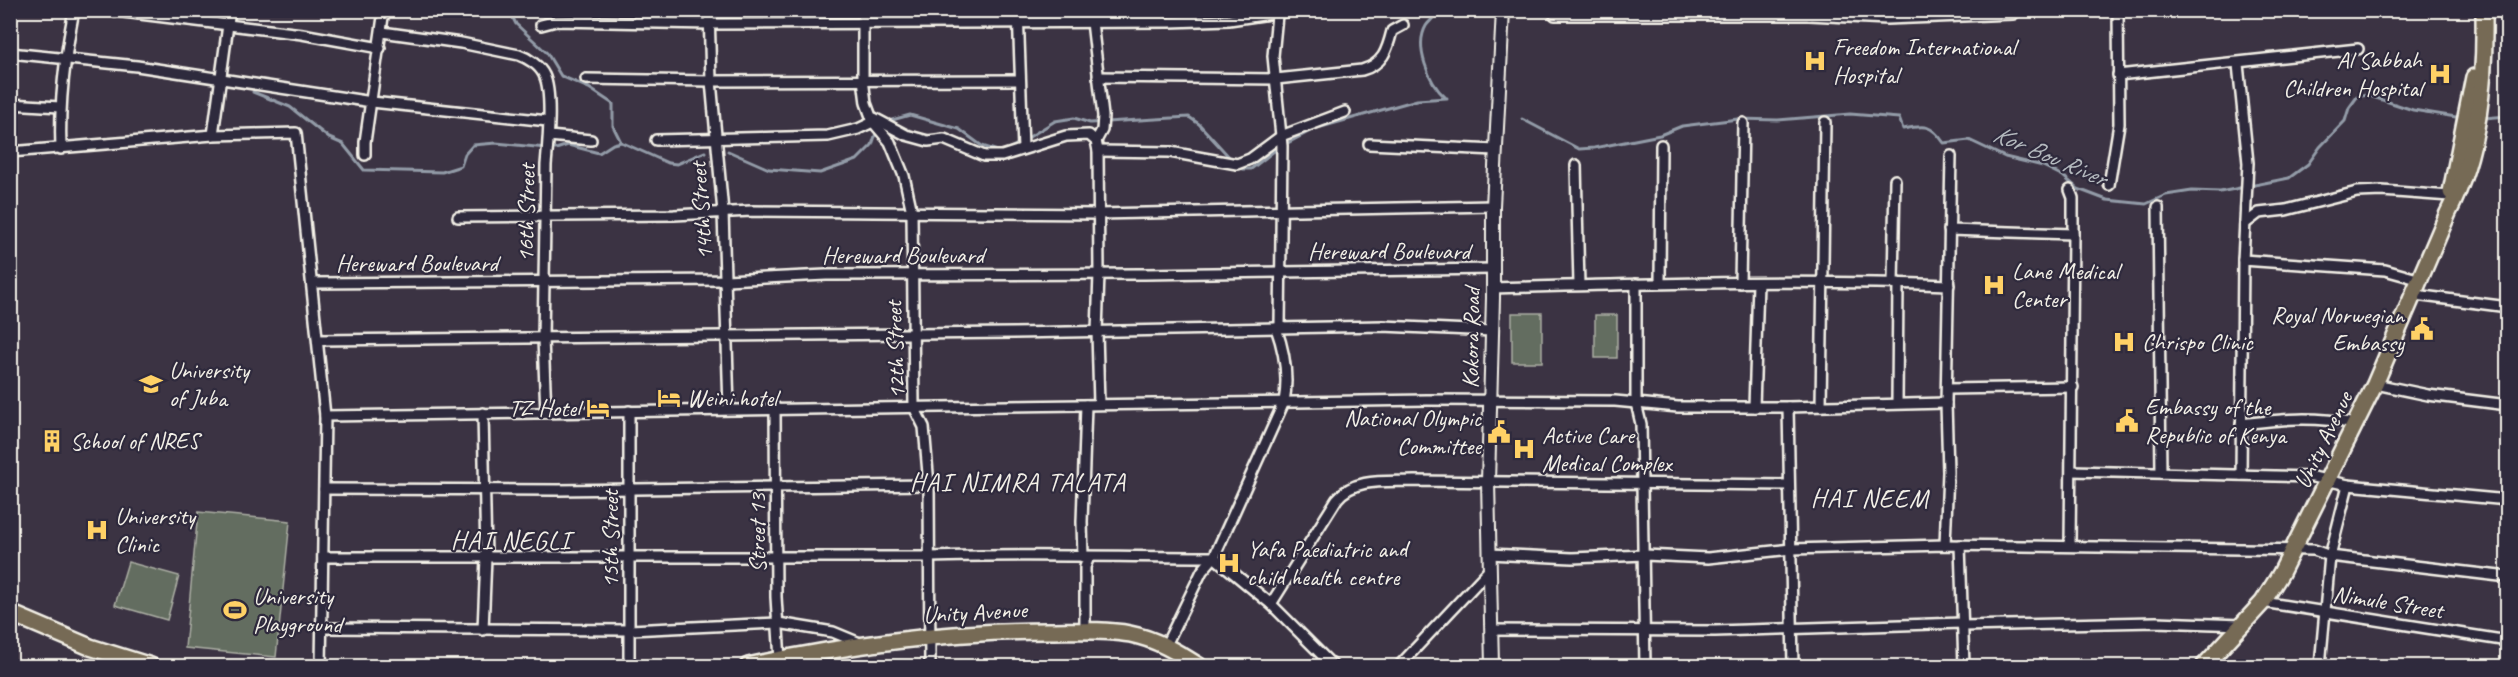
<svg xmlns="http://www.w3.org/2000/svg" width="2518" height="677" font-family="Caveat,sans-serif">
  <style>
    .pitch { fill: #636d61; stroke: #acafa4; stroke-width: 1.5 }
    .lines { fill: none; stroke-linecap: round; stroke-linejoin: round }
    .stream { stroke: #939ca8; stroke-width: 3 }
    .minor-casing { stroke: #f4f1e8; stroke-width: 14 }
    .tertiary-casing { stroke: #f4f1e8; stroke-width: 16 }
    .primary-casing { stroke: #f4f1e8; stroke-width: 20 }
    .minor { stroke: #2f2a3d; stroke-width: 9 }
    .tertiary { stroke: #2f2a3d; stroke-width: 12 }
    .primary { stroke: #766a55; stroke-width: 15 }
    .labels { text-anchor: middle; stroke-width: 4.5; stroke-linejoin: round; paint-order: stroke }
    .poi-label { font-size: 24px; fill: #f4f1e8; stroke: #2f2a3d; text-anchor: start }
    .street-label { font-size: 24px; fill: #f4f1e8; stroke: #2f2a3d }
    .water-label { font-size: 26px; font-style: italic; fill: #b4b9be; stroke: #2f2a3d }
    .neighbourhood-label { font-size: 26px; letter-spacing: 1.5px; fill: #f4f1e8; stroke: #2f2a3d }
  </style>
  <rect width="100%" height="100%" fill="#3b3343"/>
  <filter id="ink" filterUnits="userSpaceOnUse"><feTurbulence type="fractalNoise" baseFrequency=".0167" numOctaves="2"/><feDisplacementMap in="SourceGraphic" scale="12" xChannelSelector="R" yChannelSelector="G"/><feConvolveMatrix kernelMatrix="1 2 1 2 8 2 1 2 1" color-interpolation-filters="sRGB"/></filter>
  <g filter="url(#ink)">
    <g class="pitch">
      <rect x="1512" y="313" width="30" height="49"/>
      <rect x="1595" y="315" width="22" height="43"/>
      <path d="M198,512L290,521L276,657L185,648Z"/>
      <path d="M128,562L179,576L167,620L115,605Z"/>
    </g>
    <g class="lines">
      <g class="stream">
        <path d="M509,10L516,24L547,53L561,76L589,88L613,104V126L621,142L668,163L677,164L705,152"/>
        <path d="M1436,10C1435,19 1430,20 1426,26C1414,47 1429,83 1445,97"/>
        <path d="M253,92L290,107L329,138L343,144L364,170L442,172L461,166L465,154L473,145L496,143L556,149L568,145L599,153L613,144L621,142"/>
        <path d="M2484,118L2508,116"/>
        <path d="M1522,119L1579,149L1594,148L1660,135L1682,126L1738,119L1778,120L1850,114L1899,118L1903,129C1925,125 1931,124 1944,143L1969,140L2005,157L2043,166L2063,176L2078,189L2107,200L2146,204L2166,195L2192,191L2220,192L2289,178L2308,164L2320,147L2345,121L2349,108L2357,97L2367,95L2413,110L2462,118"/>
        <path d="M885,122L910,115L959,129L982,146L1001,152L1020,143"/>
        <path d="M1026,139L1055,121L1074,118L1090,123L1189,117L1199,124L1232,160"/>
        <path d="M1284,145L1314,129L1417,100L1447,98"/>
        <path d="M728,151L769,169L820,173L857,160L872,145L877,130"/>
        <path d="M1239,166L1242,169H1251L1278,148"/>
      </g>
      <g class="minor-casing">
        <g id="minor">
          <path d="M107,10L302,34L380,48"/>
          <path d="M709,10L711,81L723,212L729,409"/>
          <path d="M863,10V79L866,103L873,122L890,142L904,176L912,212L914,407L924,427L929,485L930,666"/>
          <path d="M1018,10L1023,149"/>
          <path d="M1277,15L1273,56L1282,146L1280,327"/>
          <path d="M1555,15H1809L1816,10"/>
          <path d="M1809,15L1887,19L2013,14L2017,10"/>
          <path d="M1092,22L1103,116L1102,130L1096,141"/>
          <path d="M541,25L556,21L710,24L1170,22L1229,20L1297,10"/>
          <path d="M382,32L461,43L519,55C528,58 540,66 544,75C553,93 548,144 546,165L543,339L546,412"/>
          <path d="M10,53L137,66L372,102L548,121"/>
          <path d="M2238,64L2248,163L2243,260L2241,475"/>
          <path d="M2118,75L2358,49"/>
          <path d="M1098,77L1276,79L1362,70C1383,64 1387,51 1392,31L1403,25"/>
          <path d="M586,79L711,81L1019,80"/>
          <path d="M10,104L60,107"/>
          <path d="M874,118L906,135L928,141L944,139L984,156H1002L1066,136L1089,135L1096,141L1098,151L1099,274L1097,332L1099,404"/>
          <path d="M213,135L230,10"/>
          <path d="M549,136L591,140"/>
          <path d="M656,140L828,136L858,129L873,122"/>
          <path d="M1369,144L1496,150"/>
          <path d="M61,149C59,101 65,57 74,10"/>
          <path d="M1098,151L1170,152L1237,164L1250,159L1281,136L1345,112"/>
          <path d="M10,152L213,135L296,133L325,416L321,666"/>
          <path d="M365,155V142L384,10"/>
          <path d="M1576,165L1579,285"/>
          <path d="M2109,185L2119,124L2118,10"/>
          <path d="M2070,190L2073,198V234L2070,545"/>
          <path d="M2158,207L2161,473"/>
          <path d="M458,217L674,215L751,211L1098,214L1493,206"/>
          <path d="M2246,223L2259,213L2286,210L2357,192L2382,191L2450,196"/>
          <path d="M1949,230L2073,234"/>
          <path d="M2243,260L2385,270L2421,280"/>
          <path d="M313,283L726,280L826,275L1145,274L1493,269"/>
          <path d="M1660,283L1661,145"/>
          <path d="M1740,283L1743,123"/>
          <path d="M1893,283L1895,180"/>
          <path d="M1636,284V403L1641,424L1645,666"/>
          <path d="M1493,288C1645,284 1797,279 1949,285"/>
          <path d="M2415,295L2508,307"/>
          <path d="M318,340L1014,333L1383,326L1492,331"/>
          <path d="M2375,384L2428,395L2508,405"/>
          <path d="M1947,389L2073,387"/>
          <path d="M1897,403L1898,283"/>
          <path d="M1821,406L1825,122"/>
          <path d="M775,407L776,597L780,660"/>
          <path d="M1754,407L1758,283"/>
          <path d="M1788,407L1793,666"/>
          <path d="M629,411V666"/>
          <path d="M483,413L486,557L483,630"/>
          <path d="M325,416L1427,400L1615,401L1678,407H1788L1946,403"/>
          <path d="M2241,424C2283,419 2313,416 2355,424"/>
          <path d="M2072,471L2313,477L2348,485L2508,500"/>
          <path d="M324,489L558,490L929,485"/>
          <path d="M1945,545L1948,472L1946,403L1951,156"/>
          <path d="M1960,545L1964,666"/>
          <path d="M1489,554L1572,558L1645,555L1708,558L1791,549L1945,545L2314,550L2330,556L2508,577"/>
          <path d="M323,557H930C1025,554 1119,557 1214,557L1271,604L1333,666"/>
          <path d="M1083,557L1082,522L1086,405"/>
          <path d="M2263,602L2508,641"/>
          <path d="M1271,604L1337,499C1354,477 1388,482 1414,481L1789,485"/>
          <path d="M1962,626L2156,622L2242,625"/>
          <path d="M322,628L630,630L778,623L833,632L862,644"/>
          <path d="M1491,630L1715,631L1962,623"/>
          <path d="M1085,631V567L1089,557"/>
          <path d="M10,634L18,616"/>
          <path d="M1166,645L1202,571L1214,557L1284,402C1289,376 1285,353 1276,328"/>
          <path d="M1399,666L1489,570"/>
          <path d="M2320,666L2330,556L2348,485"/>
          <path d="M2507,666L2508,659"/>
        </g>
      </g>
      <g class="tertiary-casing">
        <path id="tertiary" d="M1492,666L1488,482L1493,298V206L1503,10"/>
      </g>
      <g class="primary-casing">
        <g id="primary">
          <path d="M2451,192L2474,77"/>
          <path d="M10,613L90,647L151,666"/>
          <path d="M748,666C846,645 946,631 1047,631C1074,631 1103,629 1130,634C1156,639 1177,652 1199,666"/>
          <path d="M2204,666L2263,602L2281,573L2375,384L2448,213C2479,153 2485,82 2484,15"/>
        </g>
      </g>
      <use href="#minor" class="minor"/>
      <use href="#tertiary" class="tertiary"/>
      <use href="#primary" class="primary"/>
    </g>
  </g>
  <defs>
    <g id="hospital-bare" transform="scale(1.8)"><path d="M-5-5h3v3.5h4V-5h3V5h-3V1.5h-4V5h-3Z" fill="#ffd166" stroke="#2f2a3d" stroke-width="2.5" paint-order="stroke"/></g>
    <g id="civic-bare" transform="scale(1.8)"><path d="M-.6-6.5H3V-4.5H.6V-3L4-1V1h2V6H-6V1h2V-1L-.6-3ZM-1.2 2.5V6h2.4V2.5Z" fill="#ffd166" stroke="#2f2a3d" stroke-width="2.5" paint-order="stroke"/></g>
    <g id="university-bare" transform="scale(1.8)"><path d="M0-5L7-2L0 1L-7-2ZM-4 1L0 2.5L4 1V4Q0 6-4 4Z" fill="#ffd166" stroke="#2f2a3d" stroke-width="2.5" paint-order="stroke"/></g>
    <g id="hotel-bare" transform="scale(1.8)"><path d="M-6-4.5h1.5V1H6V5H4.5V3h-9V5H-6ZM-4 0a1.8 1.8 0 1 1 3.6 0ZM.5 0V-2.5h3Q6-2.5 6 0Z" fill="#ffd166" stroke="#2f2a3d" stroke-width="2.5" paint-order="stroke"/></g>
    <g id="building-bare" transform="scale(1.8)"><path d="M-4-6H4V6H1V3H-1V6H-4ZM-2.5-4.3h1.7v1.8h-1.7ZM.8-4.3h1.7v1.8H.8ZM-2.5-1h1.7V.8h-1.7ZM.8-1h1.7V.8H.8Z" fill="#ffd166" stroke="#2f2a3d" stroke-width="2.5" paint-order="stroke"/></g>
    <g id="stadium-bare" transform="scale(1.8)"><path d="M0-5a6.5 5 0 1 0 0 10a6.5 5 0 1 0 0-10ZM-3.5-1.8h7v3.6h-7Z" fill="#ffd166" stroke="#2f2a3d" stroke-width="2.5" paint-order="stroke"/></g>
  </defs>
  <g fill-rule="evenodd">
    <use href="#hospital-bare" x="1815" y="61"/>
    <use href="#hospital-bare" x="2440" y="74"/>
    <use href="#hospital-bare" x="1994" y="285"/>
    <use href="#civic-bare" x="2422" y="329"/>
    <use href="#hospital-bare" x="2124" y="342"/>
    <use href="#university-bare" x="151" y="384"/>
    <use href="#hotel-bare" x="669" y="398"/>
    <use href="#hotel-bare" x="598" y="408"/>
    <use href="#civic-bare" x="2127" y="421"/>
    <use href="#civic-bare" x="1499" y="432"/>
    <use href="#building-bare" x="52" y="441"/>
    <use href="#hospital-bare" x="1524" y="449"/>
    <use href="#hospital-bare" x="97" y="530"/>
    <use href="#hospital-bare" x="1229" y="563"/>
    <use href="#stadium-bare" x="235" y="610"/>
  </g>
  <g class="labels">
    <g class="poi-label">
      <text x="1833" y="55">Freedom International<tspan x="1833" dy="28">Hospital</tspan></text>
      <text x="2422" y="68" text-anchor="end">Al Sabbah<tspan x="2422" dy="28">Children Hospital</tspan></text>
      <text x="2012" y="279">Lane Medical<tspan x="2012" dy="28">Center</tspan></text>
      <text x="2404" y="323" text-anchor="end">Royal Norwegian<tspan x="2404" dy="28">Embassy</tspan></text>
      <text x="2142" y="350">Chrispo Clinic</text>
      <text x="169" y="378">University<tspan x="169" dy="28">of Juba</tspan></text>
      <text x="687" y="406">Weini hotel</text>
      <text x="2145" y="415">Embassy of the<tspan x="2145" dy="28">Republic of Kenya</tspan></text>
      <text x="580" y="416" text-anchor="end">TZ Hotel</text>
      <text x="1481" y="426" text-anchor="end">National Olympic<tspan x="1481" dy="28">Committee</tspan></text>
      <text x="1542" y="443">Active Care<tspan x="1542" dy="28">Medical Complex</tspan></text>
      <text x="70" y="449">School of NRES</text>
      <text x="115" y="524">University<tspan x="115" dy="28">Clinic</tspan></text>
      <text x="1247" y="557">Yafa Paediatric and<tspan x="1247" dy="28">child health centre</tspan></text>
      <text x="253" y="604">University<tspan x="253" dy="28">Playground</tspan></text>
    </g>
    <g class="street-label">
      <text transform="translate(701 211) rotate(-94)" y="8">14th Street</text>
      <text transform="translate(526 213) rotate(-89)" y="8">16th Street</text>
      <text x="1389" y="259">Hereward Boulevard</text>
      <text x="903" y="263">Hereward Boulevard</text>
      <text x="417" y="271">Hereward Boulevard</text>
      <text transform="translate(1471 338) rotate(-89)" y="8">Kokora Road</text>
      <text transform="translate(895 350) rotate(-92)" y="8">12th Street</text>
      <text transform="translate(2323 440) rotate(-64)" y="8">Unity Avenue</text>
      <text transform="translate(757 533) rotate(-90)" y="8">Street 13</text>
      <text transform="translate(610 539) rotate(-90)" y="8">15th Street</text>
      <text transform="translate(2388 602) rotate(9)" y="8">Nimule Street</text>
      <text transform="translate(975 612) rotate(-3)" y="8">Unity Avenue</text>
    </g>
    <g class="water-label">
      <text transform="translate(2050 155) rotate(23)" y="9">Kor Bou River</text>
    </g>
    <g class="neighbourhood-label">
      <text x="1018" y="491">HAI NIMRA TALATA</text>
      <text x="1870" y="507">HAI NEEM</text>
      <text x="511" y="549">HAI NEGLI</text>
    </g>
  </g>
  <rect width="2518" height="677" fill="none" stroke="#2f2a3d" stroke-width="36"/>
  <rect x="18" y="18" width="2482" height="641" fill="none" stroke="#f4f1e8" stroke-width="2" filter="url(#ink)"/>
</svg>
